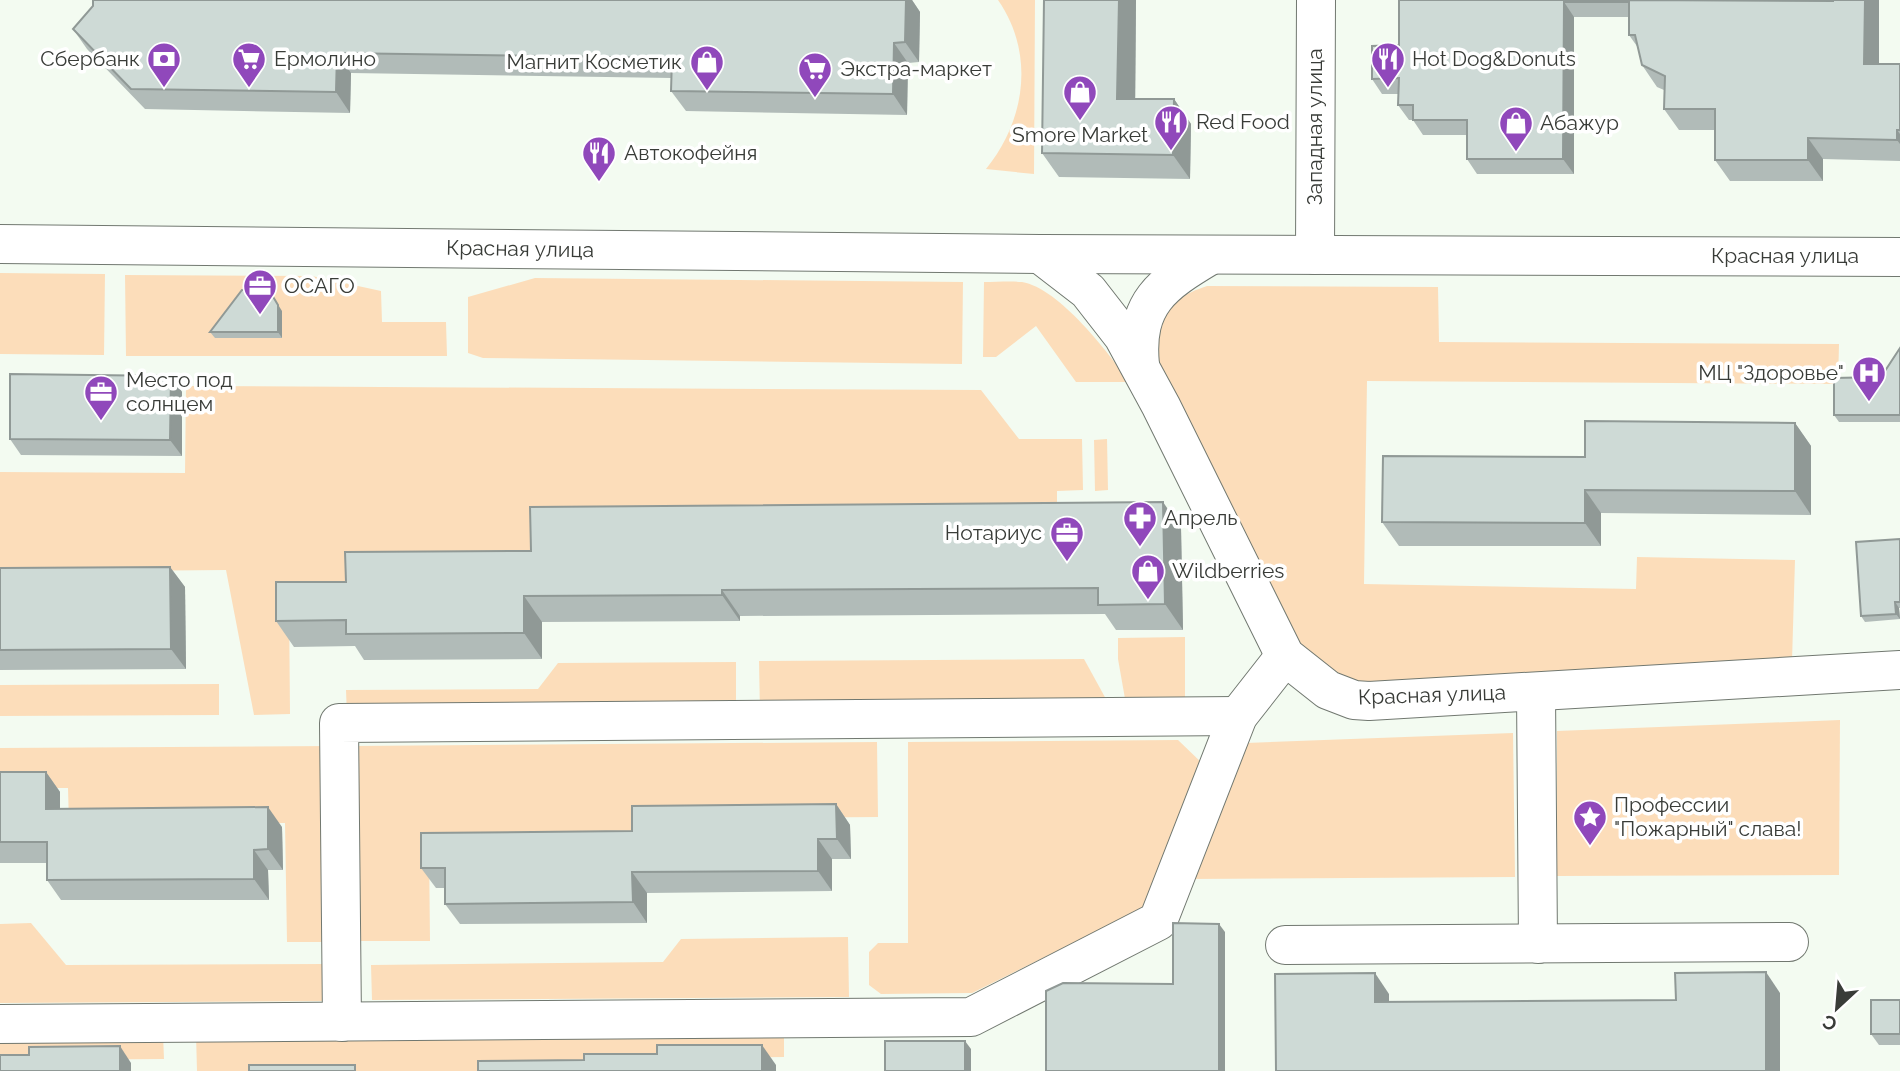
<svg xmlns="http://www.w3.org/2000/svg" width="1900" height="1071" font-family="Raleway,sans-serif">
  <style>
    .green { fill: #fcddba }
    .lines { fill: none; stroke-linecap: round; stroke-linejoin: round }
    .minor-casing { stroke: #717870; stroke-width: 40 }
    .minor { stroke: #fff; stroke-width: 38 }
    .wall { fill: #b1bbb8 }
    .shaded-wall { fill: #909996 }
    .building { fill: #cedad6; stroke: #909996; stroke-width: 2 }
    .labels { text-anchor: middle; stroke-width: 7; stroke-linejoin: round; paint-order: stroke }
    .poi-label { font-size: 21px; fill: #393c38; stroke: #fff; text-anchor: start }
    .street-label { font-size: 21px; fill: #393c38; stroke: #fff }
  </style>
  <rect width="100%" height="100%" fill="#f3fbf1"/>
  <g class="green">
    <path d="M998,0H1035L1034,174L986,169C1026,120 1035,53 998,0Z"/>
    <path d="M0,273L105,274L104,355L0,354Z"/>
    <path d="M125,275L312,276L381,291L382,322H446L447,356H126Z"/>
    <path d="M535,278L963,282L962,364L483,358L468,353V297Z"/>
    <path d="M984,282C996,282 1010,281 1022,282C1059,288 1109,353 1129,382H1076L1036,326L996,357H983Z"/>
    <path d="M1207,286L1438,287L1439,342L1839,344L1838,384L1367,381L1364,584L1636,589L1637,557L1795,560L1792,661L1355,686L1300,649L1157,365C1158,321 1161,301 1207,286Z"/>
    <path d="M186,386L981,390L1019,439H1082L1083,490L1057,491V522L537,568L356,602H289L290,714L254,715L226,570L0,572V472L185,473Z"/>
    <path d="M1107,439L1108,490L1095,491L1094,440Z"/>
    <path d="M1185,637V710H1127L1118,659V638Z"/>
    <path d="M1084,659L1112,710L760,713L759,661Z"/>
    <path d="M736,662V713L347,716L346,690L538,689L558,663Z"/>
    <path d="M219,684V715L0,716V685Z"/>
    <path d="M1840,720L1839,875L1557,876V731Z"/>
    <path d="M1513,733L1515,877L1187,879L1246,743Z"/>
    <path d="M1178,740L1204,765L1143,908L972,993L881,994L869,985V952L878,943H908V742Z"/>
    <path d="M877,742L878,817L637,819V845L429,847L430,941H356L354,746Z"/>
    <path d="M332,746L334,942H287L285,823L69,824L68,788H0V748Z"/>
    <path d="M31,923L66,965L326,964V1001L0,1003V924Z"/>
    <path d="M848,937L849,997L372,1000L371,965L663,962L681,939Z"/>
    <path d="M784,1030V1057L668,1058L595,1071H197L196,1034Z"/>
    <path d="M163,1034L164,1059L35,1060L0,1068V1035Z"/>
  </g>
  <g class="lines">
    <g class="minor-casing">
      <g id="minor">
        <path d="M0,244L1040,254L1900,257"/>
        <path d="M1040,254L1088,291L1123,336L1161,406L1285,656L1328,690L1354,700L1369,701L1900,670"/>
        <path d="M1315,255L1316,0"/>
        <path d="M1140,365C1134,303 1162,284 1211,255"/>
        <path d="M1536,692L1538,944"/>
        <path d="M1285,945L1789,942"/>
        <path d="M342,1022L339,723L1238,716"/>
        <path d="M0,1024L971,1017L1158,921L1238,716L1285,656"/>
      </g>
    </g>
    <use href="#minor" class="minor"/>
  </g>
  <g class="wall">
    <path d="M93,0H912L920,12L919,62L908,63L907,115L686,111L671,91L672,78L351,73L350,113L145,109L87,49L73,29L93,6Z"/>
    <path d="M1044,0H1136L1135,99H1174L1191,124L1190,179L1059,177L1042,153Z"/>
    <path d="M1399,0L1833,1L1879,0V64H1900V161L1823,159V181H1730L1715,160V130H1679L1664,109V90L1657,87L1642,65L1639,49L1629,35V17H1574V174H1477L1467,159V135H1423L1413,120H1409L1398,105V94H1382L1372,79L1399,45Z"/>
    <path d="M282,311V338H215L210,332Z"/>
    <path d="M1900,348V422H1839L1834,415L1881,377Z"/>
    <path d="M171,376L182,392V456L21,455L10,439Z"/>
    <path d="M1795,423L1811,446V515L1601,513V546H1399L1382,522L1585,457Z"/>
    <path d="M1181,528L1183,630H1116L1105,614L740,616V621L542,622V659L364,660L355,646L294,647L276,621L346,582L531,551Z"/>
    <path d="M1900,539V608H1899L1900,619L1865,622L1861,616Z"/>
    <path d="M170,567L185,587L186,669L0,670V568Z"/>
    <path d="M0,772H46L60,792V809L282,827L283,870H268L269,900H61L47,880V863H0Z"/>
    <path d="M836,804L850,825L851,859H832V891L647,893V923L460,924L445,904V888H436L421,868L632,831Z"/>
    <path d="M1900,1000V1045H1879L1871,1034Z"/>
  </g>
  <g class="shaded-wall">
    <path d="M906,0H912L920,12L919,62L905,42Z"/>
    <path d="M1119,0H1136L1135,123L1117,99Z"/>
    <path d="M1865,0H1879V85L1864,64Z"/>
    <path d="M1564,2L1574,17V174L1563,159Z"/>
    <path d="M894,43L908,63L907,115L893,94Z"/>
    <path d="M337,53L351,73L350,113L336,92Z"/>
    <path d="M1174,99L1191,124L1190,179L1173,155Z"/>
    <path d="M1897,130L1900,134V144L1897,140Z"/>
    <path d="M1808,138L1823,159V181L1808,160Z"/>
    <path d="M269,290L282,311V338L278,332Z"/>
    <path d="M171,376L182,392V456L170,440Z"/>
    <path d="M1795,423L1811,446V515L1795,491Z"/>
    <path d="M1585,490L1601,513V546L1585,523Z"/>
    <path d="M1163,502L1181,528L1183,630L1165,604Z"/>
    <path d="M170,567L185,587L186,669L171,649Z"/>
    <path d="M722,590L740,616V621L722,595Z"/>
    <path d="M524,596L542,622V659L524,633Z"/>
    <path d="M1895,602L1899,608L1900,619L1896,614Z"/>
    <path d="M46,772L60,792V829L46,809Z"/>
    <path d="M836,804L850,825L851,859L837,839Z"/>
    <path d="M268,807L282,827L283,870L268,849Z"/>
    <path d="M818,839L832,859V891L818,871Z"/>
    <path d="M254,850L268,870L269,900L254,879Z"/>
    <path d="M632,872L647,893V923L633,902Z"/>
    <path d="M1219,924L1225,932V1071H1219Z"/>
    <path d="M1766,972L1780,993V1071H1766Z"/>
    <path d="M1375,973L1389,994V1023L1375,1002Z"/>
    <path d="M965,1041L971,1049V1071H965Z"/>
    <path d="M762,1045L776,1065V1071H762Z"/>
    <path d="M120,1046L131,1063V1071H120Z"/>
  </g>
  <g class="building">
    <path d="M93,0H906L905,42L894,43L893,94L671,91L672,58L337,53L336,92L131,89L73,29L93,6Z"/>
    <path d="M1044,0H1119L1117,99H1174L1173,155L1042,153Z"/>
    <path d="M1399,0H1659H1629V2H1564L1563,159H1467V120H1413V105H1398L1399,78L1372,79V46L1399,45Z"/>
    <path d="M1629,0L1833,1V0H1865L1864,64H1900V130H1897V140L1808,138V160H1715V109H1664L1665,76L1642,65L1635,35H1629Z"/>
    <path d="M242,290H269L278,305V332H210Z"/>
    <path d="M1900,348V415H1834V378L1881,377Z"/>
    <path d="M10,374L171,376L170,440L10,439Z"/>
    <path d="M1585,421L1795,423V491L1585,490V523L1382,522L1383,456L1585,457Z"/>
    <path d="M1163,502L1165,604L1098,605V588L722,590V595L524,596V633L346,634V620L276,621V582H346L345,552L531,551L530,507Z"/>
    <path d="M1900,539V602H1895L1896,614L1861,616L1856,542Z"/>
    <path d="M170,567L171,649L0,650V568Z"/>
    <path d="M0,772H46V809L268,807V849L254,850V879L47,880V842H0Z"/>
    <path d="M836,804L837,839H818V871L632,872L633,902L445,904V868H421V833L632,831V806Z"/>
    <path d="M1173,923L1219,924V1071H1046V991L1063,983L1173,984Z"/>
    <path d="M1766,972V1071H1276L1275,974L1375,973V1002L1676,1000L1675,973Z"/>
    <rect x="1871" y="1000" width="29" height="34"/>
    <rect x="885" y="1041" width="80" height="30"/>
    <path d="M657,1045H762V1071H478V1061L584,1060V1054H657Z"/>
    <path d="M120,1046V1071H0V1055H29V1047Z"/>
    <rect x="249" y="1065" width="106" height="6"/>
  </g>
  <defs>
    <g id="bank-pin" transform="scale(1.75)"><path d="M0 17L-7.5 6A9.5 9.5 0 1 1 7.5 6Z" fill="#9048bb" stroke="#fff"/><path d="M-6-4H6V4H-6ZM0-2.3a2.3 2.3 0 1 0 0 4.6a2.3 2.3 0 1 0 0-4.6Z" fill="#fff"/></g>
    <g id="supermarket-pin" transform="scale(1.75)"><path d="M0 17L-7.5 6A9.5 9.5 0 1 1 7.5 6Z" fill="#9048bb" stroke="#fff"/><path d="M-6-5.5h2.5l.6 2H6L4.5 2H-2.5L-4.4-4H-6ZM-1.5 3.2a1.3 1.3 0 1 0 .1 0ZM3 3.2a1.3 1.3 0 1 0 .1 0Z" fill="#fff"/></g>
    <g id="restaurant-pin" transform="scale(1.75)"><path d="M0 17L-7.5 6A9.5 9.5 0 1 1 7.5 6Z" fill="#9048bb" stroke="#fff"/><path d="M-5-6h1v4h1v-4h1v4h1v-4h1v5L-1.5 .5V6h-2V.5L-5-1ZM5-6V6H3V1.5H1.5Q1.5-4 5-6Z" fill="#fff"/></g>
    <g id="shop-pin" transform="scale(1.75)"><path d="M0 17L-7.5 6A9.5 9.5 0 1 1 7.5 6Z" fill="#9048bb" stroke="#fff"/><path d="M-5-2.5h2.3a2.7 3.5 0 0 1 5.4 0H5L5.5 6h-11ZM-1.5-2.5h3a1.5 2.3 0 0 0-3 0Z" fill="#fff"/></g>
    <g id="office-pin" transform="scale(1.75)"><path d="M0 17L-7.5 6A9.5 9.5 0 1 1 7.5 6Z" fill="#9048bb" stroke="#fff"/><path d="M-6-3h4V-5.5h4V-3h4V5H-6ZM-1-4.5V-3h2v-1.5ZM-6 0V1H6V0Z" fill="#fff"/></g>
    <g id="hospital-pin" transform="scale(1.75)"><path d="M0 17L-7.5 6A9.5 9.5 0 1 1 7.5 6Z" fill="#9048bb" stroke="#fff"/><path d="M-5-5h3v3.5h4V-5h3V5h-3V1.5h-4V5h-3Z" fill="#fff"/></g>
    <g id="pharmacy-pin" transform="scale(1.75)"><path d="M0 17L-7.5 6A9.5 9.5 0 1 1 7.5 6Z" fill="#9048bb" stroke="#fff"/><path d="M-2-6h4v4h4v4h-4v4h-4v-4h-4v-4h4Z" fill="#fff"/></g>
    <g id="sight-pin" transform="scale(1.75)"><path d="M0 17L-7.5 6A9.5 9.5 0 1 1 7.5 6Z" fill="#9048bb" stroke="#fff"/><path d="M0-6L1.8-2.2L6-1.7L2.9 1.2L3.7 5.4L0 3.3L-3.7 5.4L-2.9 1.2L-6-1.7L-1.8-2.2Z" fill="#fff"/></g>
  </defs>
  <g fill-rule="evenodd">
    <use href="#bank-pin" x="164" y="59"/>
    <use href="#supermarket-pin" x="249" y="59"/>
    <use href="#restaurant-pin" x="1388" y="59"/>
    <use href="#shop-pin" x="707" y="62"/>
    <use href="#supermarket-pin" x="815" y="69"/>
    <use href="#shop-pin" x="1080" y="92"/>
    <use href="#restaurant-pin" x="1171" y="122"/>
    <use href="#shop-pin" x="1516" y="123"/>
    <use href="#restaurant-pin" x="599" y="153"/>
    <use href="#office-pin" x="260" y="286"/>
    <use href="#hospital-pin" x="1869" y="373"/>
    <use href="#office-pin" x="101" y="392"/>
    <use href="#pharmacy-pin" x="1140" y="518"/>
    <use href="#office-pin" x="1067" y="533"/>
    <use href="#shop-pin" x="1148" y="571"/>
    <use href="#sight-pin" x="1590" y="817"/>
  </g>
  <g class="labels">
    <g class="poi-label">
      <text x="140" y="66" text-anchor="end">Сбербанк</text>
      <text x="274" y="66">Ермолино</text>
      <text x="1412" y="66">Hot Dog&amp;Donuts</text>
      <text x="682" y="69" text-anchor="end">Магнит Косметик</text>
      <text x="840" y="76">Экстра-маркет</text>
      <text x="1196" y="129">Red Food</text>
      <text x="1540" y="130">Абажур</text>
      <text x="1080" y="142" text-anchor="middle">Smore Market</text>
      <text x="624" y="160">Автокофейня</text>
      <text x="284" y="293">ОСАГО</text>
      <text x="1844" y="380" text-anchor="end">МЦ "Здоровье"</text>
      <text x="126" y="387">Место под<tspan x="126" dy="24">солнцем</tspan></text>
      <text x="1164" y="525">Апрель</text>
      <text x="1042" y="540" text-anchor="end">Нотариус</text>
      <text x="1172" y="578">Wildberries</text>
      <text x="1614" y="812">Профессии<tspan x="1614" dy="24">"Пожарный" слава!</tspan></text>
    </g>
    <g class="street-label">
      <text transform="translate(1315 127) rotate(-90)" y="7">Западная улица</text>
      <text transform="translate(520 249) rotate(1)" y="7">Красная улица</text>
      <text x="1785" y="263">Красная улица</text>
      <text transform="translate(1432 695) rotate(-2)" y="7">Красная улица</text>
    </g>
  </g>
  <g transform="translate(1837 1008) rotate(206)" stroke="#ffffff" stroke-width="5" paint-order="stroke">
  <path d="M0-5L12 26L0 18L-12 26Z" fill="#393c38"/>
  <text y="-10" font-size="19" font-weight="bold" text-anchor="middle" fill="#393c38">С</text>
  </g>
</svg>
